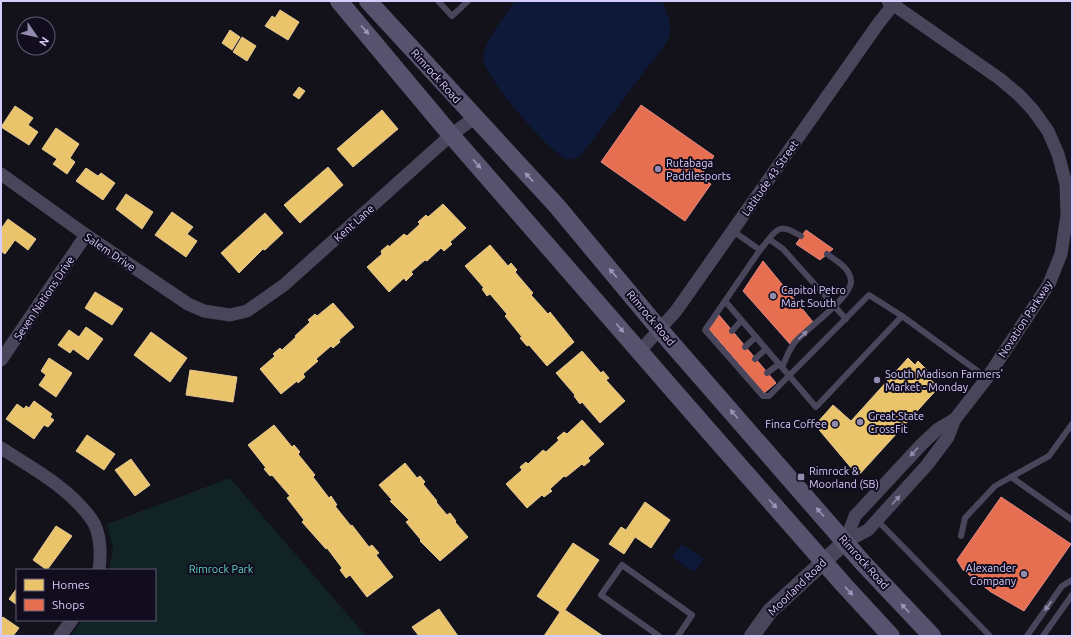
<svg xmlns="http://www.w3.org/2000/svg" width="1073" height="637" font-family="Ubuntu,sans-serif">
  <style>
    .green { fill: #112325 }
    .water { fill: #0e1939 }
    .homes { fill: #e9c46a; stroke: #e4c796 }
    .shops { fill: #e76f51; stroke: #e28b84 }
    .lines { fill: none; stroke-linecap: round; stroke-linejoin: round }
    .service { stroke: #49465b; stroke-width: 6 }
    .minor { stroke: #49465b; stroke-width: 13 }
    .tertiary { stroke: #49465b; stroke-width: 16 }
    .secondary { stroke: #57526d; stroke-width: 18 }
    .oneway { fill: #9d96bc }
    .oneway2 { fill: #908aac }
    .poi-dot { fill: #928bad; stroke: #120d1e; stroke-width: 1.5 }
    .labels { text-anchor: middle; stroke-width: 4; stroke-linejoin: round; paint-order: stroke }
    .street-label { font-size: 11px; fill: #d7cdfc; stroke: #120d1e }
    .poi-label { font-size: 11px; fill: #d7cdfc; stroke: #120d1e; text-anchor: start }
    .park-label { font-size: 11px; fill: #5fd6c5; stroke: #120d1e }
  </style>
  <rect width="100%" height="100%" fill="#13111a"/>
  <path class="green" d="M230,478L366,636H71L82,620H155V570H109L113,549L107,524Z"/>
  <g class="water">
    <path d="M515,1H662C668,15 675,29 666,43L582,154C578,157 573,160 568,159C552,157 481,73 483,57C484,43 506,14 515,1Z"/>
    <path d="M682,544L704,559L694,572L672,557Z"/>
  </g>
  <g class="homes">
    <path d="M280,10L299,22L288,40L265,26L272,16L275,18Z"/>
    <path d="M230,30L240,37L232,50L222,43Z"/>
    <path d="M242,37L256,46L247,61L233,52Z"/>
    <path d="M299,87L305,91L299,99L293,95Z"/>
    <path d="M15,106L33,118L28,125L38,132L29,145L1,127Z"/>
    <path d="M382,110L398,129L353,167L337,149Z"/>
    <path d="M56,128L79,144L70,158L75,162L67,174L53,164L57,159L42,149Z"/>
    <path d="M328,167L343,185L300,223L284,205Z"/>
    <path d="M86,168L98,176L101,173L115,183L103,200L76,181Z"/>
    <path d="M126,194L153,212L142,229L116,209Z"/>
    <path d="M443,204L466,228L450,242L452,244L444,251L441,248L427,261L425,260L411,272L413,274L406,281L404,278L389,292L367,267L382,254L381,251L388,245L389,247L404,234L407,236L420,224L418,222L426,215L428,217Z"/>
    <path d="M172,212L193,227L187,234L197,241L186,257L155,235Z"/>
    <path d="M265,213L283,233L265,250L263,249L239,273L221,253Z"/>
    <path d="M8,219L36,239L28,250L15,240L5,254L1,251V229Z"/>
    <path d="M490,245L508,266L511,263L517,270L515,272L533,293L531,295L548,314L550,312L574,342L547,366L529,345L527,346L520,338L522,337L505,316L507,314L490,294L487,296L482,289L484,288L465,266Z"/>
    <path d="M95,292L123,309L112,325L85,308Z"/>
    <path d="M333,303L354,327L339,340L340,342L333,348L331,346L316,359L318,361L303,374L305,377L298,383L297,381L281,394L260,369L275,356L273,354L280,348L282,350L296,337L295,336L310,322L308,320L315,314L317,316Z"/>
    <path d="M86,327L103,339L88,360L73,349L70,353L58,345L69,330L79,337Z"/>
    <path d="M151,332L187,358L170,382L134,355Z"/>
    <path d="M582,351L601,373L603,371L609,378L606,380L625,401L600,423L582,402L580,404L574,396L575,395L556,373Z"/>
    <path d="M49,358L72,373L56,397L39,385L46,375L41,371Z"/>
    <path d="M908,358L915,365L918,361L928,371L925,375L939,387L858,476L815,425L833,405L851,421Z"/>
    <path d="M190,370L237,377L233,402L186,395Z"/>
    <path d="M34,401L52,414L50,417L54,420L48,427L44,425L34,439L6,419L17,404L24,409L26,406L29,408Z"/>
    <path d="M582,420L604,444L588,458L590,461L584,466L582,464L566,477L564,476L550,489L552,491L544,497L542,495L527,508L506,484L522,470L520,467L526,462L528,464L543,450L546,452L559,440L557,438L564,432L567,434Z"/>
    <path d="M274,425L292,447L294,445L300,452L298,454L315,475L313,477L329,498L331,496L337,505L335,506L351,526L352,525L369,547L372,545L379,553L376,555L393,577L367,597L350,575L346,578L340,570L342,568L327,548L326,549L302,522L304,520L287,498L290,496L272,475L270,476L264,469L266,468L248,445Z"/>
    <path d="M87,435L115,454L104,470L76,451Z"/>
    <path d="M131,459L150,485L135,496L115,470Z"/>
    <path d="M405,463L417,478L420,476L425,482L423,484L437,501L436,502L447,515L450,513L456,521L455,522L468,537L440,561L420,541L421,540L406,522L409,520L390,501L392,500L379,485Z"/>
    <path d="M645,502L670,520L651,548L635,537L624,554L609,544L621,527L626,530Z"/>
    <path d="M56,526L72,536L47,570L33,560Z"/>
    <path d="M573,543L599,560L565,610L603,636H544L560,612L537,596Z"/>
    <path d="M17,588V605L9,599Z"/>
    <path d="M439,609L458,636H419L412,627Z"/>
    <path d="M3,617L19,628L13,636H1V619Z"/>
  </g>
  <g class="shops">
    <path d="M641,105L714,156L700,177L711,184L685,221L601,162Z"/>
    <path d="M806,230L833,249L820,260L796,244Z"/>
    <path d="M763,261L813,322L790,344L743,291Z"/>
    <path d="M719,315L776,383L764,393L709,329Z"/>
    <path d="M1001,497L1071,544L1024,611L991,592L963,570L957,560Z"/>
  </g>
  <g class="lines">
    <g class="service">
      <path d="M438,1L452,16L468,1"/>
      <path d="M733,231L760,250L725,301L816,407L902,316L987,378"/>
      <path d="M769,239C780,223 787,228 801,236"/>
      <path d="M760,250L769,239L783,249L846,319"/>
      <path d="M725,301L705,330L763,396H769L869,295L902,316"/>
      <path d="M732,331L741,321"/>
      <path d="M745,347L756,337"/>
      <path d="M755,359L766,349"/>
      <path d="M782,367C786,359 789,349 795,342C805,330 852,297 851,281C850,268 837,261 827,254"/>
      <path d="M767,373L779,364"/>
      <path d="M1011,477L1049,456L1072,424"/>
      <path d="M877,520L990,636"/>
      <path d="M961,536L965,518L995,486L1011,477L1072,520"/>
      <path d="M659,636L601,595L622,565L692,615L678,636"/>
      <path d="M1027,636L1062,586L1072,580"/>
      <path d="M1043,636L1072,595"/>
    </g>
    <g class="minor">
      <path d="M1,174L86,235L188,304L204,311L230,315L247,311L284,285L451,135L474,118"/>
      <path d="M640,351L676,311L878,24L896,1"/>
      <path d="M1,360L86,235"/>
      <path d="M1,448C32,468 70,488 92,520C101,533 101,555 99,570"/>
      <path d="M845,542L868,530L927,465L948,437L955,419L987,378L1049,284L1061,254L1067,215L1066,184L1058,154L1048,131L1033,110L1019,95L1000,79L888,1"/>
      <path d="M845,542L855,516L922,444L938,429L955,419"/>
      <path d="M60,636L72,620"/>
    </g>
    <path class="tertiary" d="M752,636L770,611L845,542"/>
    <g class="secondary">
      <path d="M339,1L451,135L707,429L844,585L891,636"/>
      <path d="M368,1L556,205L660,330L863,563L932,636"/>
    </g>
  </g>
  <defs><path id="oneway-solid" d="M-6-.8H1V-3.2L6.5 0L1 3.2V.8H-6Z"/></defs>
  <g class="oneway">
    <use href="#oneway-solid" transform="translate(365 30) rotate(49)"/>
    <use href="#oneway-solid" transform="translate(477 164) rotate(49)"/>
    <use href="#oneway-solid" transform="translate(529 177) rotate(-133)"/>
    <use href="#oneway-solid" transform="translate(613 273) rotate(-130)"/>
    <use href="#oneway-solid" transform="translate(620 328) rotate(50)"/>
    <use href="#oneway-solid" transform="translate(734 414) rotate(-131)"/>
    <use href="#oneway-solid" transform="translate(773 504) rotate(48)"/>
    <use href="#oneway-solid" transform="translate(820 512) rotate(-131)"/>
    <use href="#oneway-solid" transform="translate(849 591) rotate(47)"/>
    <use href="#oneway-solid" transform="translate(905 608) rotate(-133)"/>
  </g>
  <g class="oneway2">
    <use href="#oneway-solid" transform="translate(803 335) rotate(-43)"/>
    <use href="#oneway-solid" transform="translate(914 452) rotate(133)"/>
    <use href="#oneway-solid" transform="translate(896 500) rotate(-48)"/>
    <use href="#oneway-solid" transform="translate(1048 606) rotate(125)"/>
  </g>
  <g class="poi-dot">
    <circle cx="658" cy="169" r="4"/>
    <circle cx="773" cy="296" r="4"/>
    <circle cx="877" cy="380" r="4"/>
    <circle cx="860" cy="422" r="4"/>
    <circle cx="835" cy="424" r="4"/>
    <rect x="797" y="473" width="8" height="8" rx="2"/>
    <circle cx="1024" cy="574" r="4"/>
  </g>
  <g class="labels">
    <g class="street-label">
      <text transform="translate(436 76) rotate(48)" y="4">Rimrock Road</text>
      <text transform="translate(770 178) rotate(-55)" y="4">Latitude 43 Street</text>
      <text transform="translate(354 223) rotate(-42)" y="4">Kent Lane</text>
      <text transform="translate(110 252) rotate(34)" y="4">Salem Drive</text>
      <text transform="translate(44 298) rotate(-56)" y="4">Seven Nations Drive</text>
      <text transform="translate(651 318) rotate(50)" y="4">Rimrock Road</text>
      <text transform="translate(1025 319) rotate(-57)" y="4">Novation Parkway</text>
      <text transform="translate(864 562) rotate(48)" y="4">Rimrock Road</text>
      <text transform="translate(797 587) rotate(-44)" y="4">Moorland Road</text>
    </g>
    <g class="poi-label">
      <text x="666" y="167">Rutabaga<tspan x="666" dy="13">Paddlesports</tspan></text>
      <text x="781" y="294">Capitol Petro<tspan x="781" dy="13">Mart South</tspan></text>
      <text x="885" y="378">South Madison Farmers'<tspan x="885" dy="13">Market - Monday</tspan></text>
      <text x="868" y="420">Great State<tspan x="868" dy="13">CrossFit</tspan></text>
      <text x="827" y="428" text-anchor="end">Finca Coffee</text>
      <text x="809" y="475">Rimrock &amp;<tspan x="809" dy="13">Moorland (SB)</tspan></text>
      <text x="1016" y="572" text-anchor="end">Alexander<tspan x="1016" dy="13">Company</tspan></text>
    </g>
    <g class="park-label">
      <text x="221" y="573">Rimrock Park</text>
    </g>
  </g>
  <rect width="1073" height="637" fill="none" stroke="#d7cdfc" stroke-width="4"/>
  <rect x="16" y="569" width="140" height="52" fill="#120d1e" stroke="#615a77"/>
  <rect x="24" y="579" width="20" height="12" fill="#e9c46a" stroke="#615a77"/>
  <text x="52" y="589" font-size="12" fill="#d7cdfc">Homes</text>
  <rect x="24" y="599" width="20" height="12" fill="#e76f51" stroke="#615a77"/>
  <text x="52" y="609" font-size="12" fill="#d7cdfc">Shops</text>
  <g transform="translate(36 36) rotate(124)"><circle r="19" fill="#120d1e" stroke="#615a77"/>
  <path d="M0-3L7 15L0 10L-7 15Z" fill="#928bad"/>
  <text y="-6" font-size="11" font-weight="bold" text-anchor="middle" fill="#d7cdfc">N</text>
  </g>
</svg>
